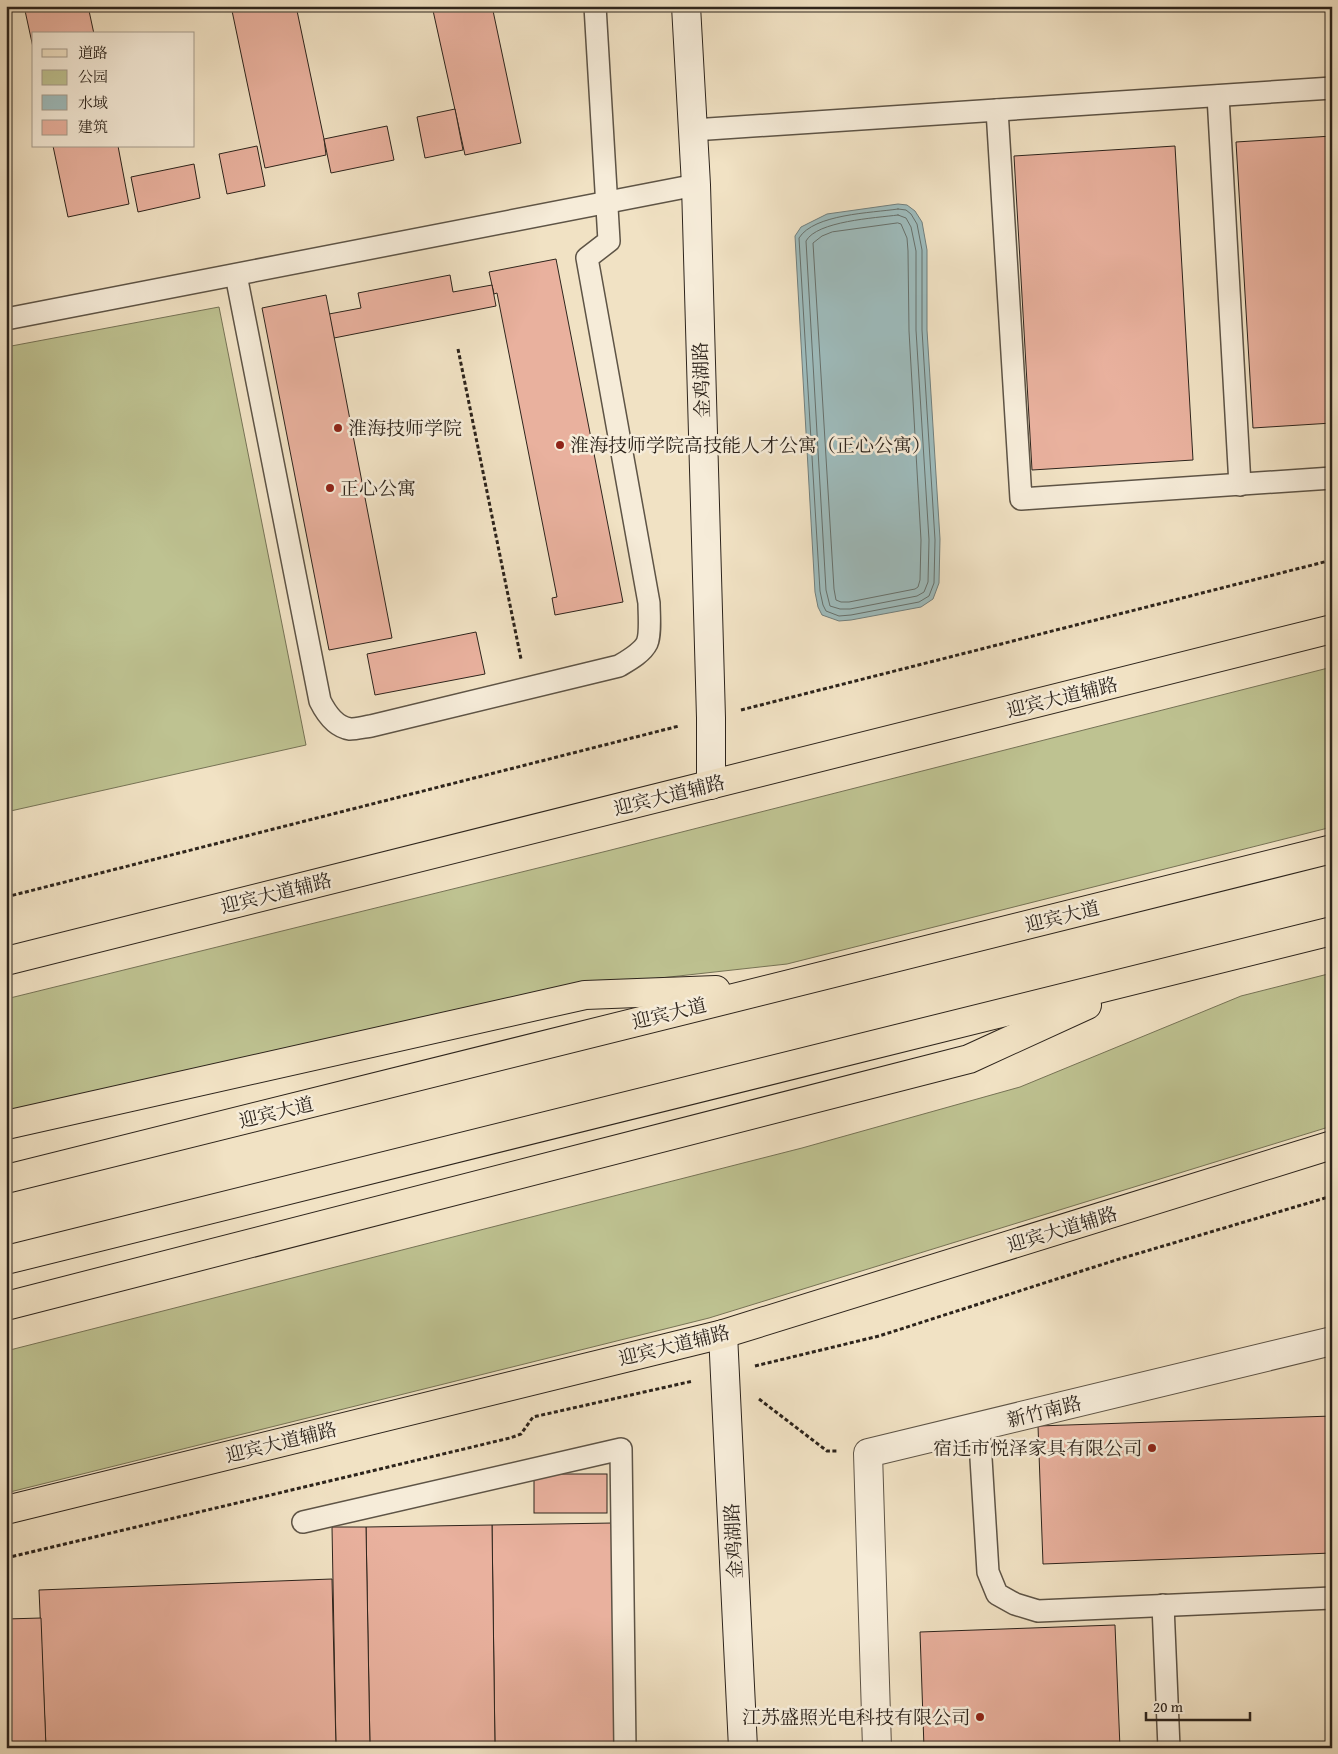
<svg xmlns="http://www.w3.org/2000/svg" width="1338" height="1754" font-family="'Gentium Book Plus','Noto Serif SC',serif">
  <style>
    .green { fill: #bec291; stroke: #767356 }
    .water { fill: #9ebcbd; stroke: #717f7d }
    .lines { fill: none; stroke-linecap: round; stroke-linejoin: round }
    .shore { stroke: #66706c; stroke-width: 1 }
    .building { fill: #e9b19e; stroke: #2d241c }
    .lane-casing { stroke: #5e5446; stroke-width: 24 }
    .street-casing { stroke: #5e5446; stroke-width: 30 }
    .secondary-casing { stroke: #2d241c; stroke-width: 30 }
    .primary-casing { stroke: #2d241c; stroke-width: 30 }
    .highway-casing { stroke: #2d241c; stroke-width: 30 }
    .path { stroke: #2d241c; stroke-width: 3; stroke-dasharray: 4 2.5; stroke-linecap: butt }
    .lane { stroke: #f6ecd9; stroke-width: 21 }
    .street { stroke: #f6ecd9; stroke-width: 28 }
    .secondary { stroke: #f6ecd9; stroke-width: 28 }
    .primary { stroke: #f1e2c4; stroke-width: 28 }
    .highway { stroke: #f1e2c4; stroke-width: 28 }
    .poi-dot { fill: #8f2418; stroke: #f6ecd9; stroke-width: 2 }
    .labels { text-anchor: middle; stroke-width: 5; stroke-linejoin: round; paint-order: stroke }
    .street-label { font-size: 19px; fill: #2d241c; stroke: #f6ecd9 }
    .poi-label { font-size: 19px; fill: #2d241c; stroke: #f6ecd9; text-anchor: start }
  </style>
  <rect width="100%" height="100%" fill="#f1e2c4"/>
  <filter id="stains"><feTurbulence type="fractalNoise" baseFrequency=".004" numOctaves="4"/><feColorMatrix values="0 0 0 0 .2 0 0 0 0 .09 0 0 0 0 .02 0 0 0 .5 -.17"/></filter>
  <radialGradient id="worn" r=".72"><stop offset=".6" stop-color="#630" stop-opacity="0"/><stop offset="1" stop-color="#630" stop-opacity=".3"/></radialGradient>
  <g class="green">
    <path d="M219,307L306,745L6,812V347Z"/>
    <path d="M1332,667V827L787,964L606,984L6,1115V999L607,851Z"/>
    <path d="M1332,973V1126L709,1318L6,1493V1351L802,1148L1020,1087L1241,996Z"/>
  </g>
  <path class="water" d="M898,204L907,205L915,211L922,222L927,250V330L940,539L939,583L933,599L921,607L851,620L839,621L822,615L818,607L815,592L795,236L801,227L827,214Z"/>
  <g class="lines">
    <g class="shore">
      <path d="M898,209L906,210L911,214L917,224L922,250V330L935,540L934,583L929,596L919,602L851,615L839,616L826,611L823,605L820,591L799,238C814,214 871,213 898,209Z"/>
      <path d="M898,215L906,218L911,227L916,251V330L929,540L928,582L924,592L917,596L850,609H840L830,606L826,590L806,241C817,221 875,218 898,215Z"/>
      <path d="M898,223L901,224L907,238L908,251L909,331L921,540L920,580L918,587L915,589L849,602H841L836,600L834,589L813,243L822,236L832,232Z"/>
    </g>
  </g>
  <g class="building">
    <path d="M24,6H88L94,34H34V52Z"/>
    <path d="M231,6H296L324,139L326,155L265,168Z"/>
    <path d="M432,6H492L521,143L465,155Z"/>
    <path d="M455,109L463,150L425,158L417,117Z"/>
    <path d="M387,126L394,160L331,173L324,139Z"/>
    <path d="M1332,136V423L1253,428L1236,142Z"/>
    <path d="M53,146H118L129,204L68,217Z"/>
    <path d="M257,146L265,186L227,194L219,154Z"/>
    <path d="M1175,146L1193,460L1032,470L1014,156Z"/>
    <path d="M194,164L200,198L138,212L131,177Z"/>
    <path d="M556,259L623,602L555,615L552,598L557,597L497,293L494,294L489,272Z"/>
    <path d="M450,275L453,292L492,285L496,306L334,338L329,314L361,308L358,293Z"/>
    <path d="M326,295L392,638L329,650L262,308Z"/>
    <path d="M476,632L485,674L375,695L367,654Z"/>
    <path d="M1332,1416V1553L1043,1564L1038,1426Z"/>
    <rect x="534" y="1474" width="73" height="39"/>
    <path d="M613,1523L616,1748H495L492,1525Z"/>
    <path d="M492,1525L495,1748H370L366,1527Z"/>
    <path d="M332,1527H366L370,1748H336Z"/>
    <path d="M332,1579L336,1748H46L39,1590Z"/>
    <path d="M41,1618L46,1748H6V1619Z"/>
    <path d="M1115,1625L1120,1748H924L920,1632Z"/>
  </g>
  <g class="lines">
    <g class="lane-casing">
      <g id="lane">
        <path d="M1218,96L1240,485"/>
        <path d="M997,110L1021,499L1332,478"/>
        <path d="M693,130L1332,88"/>
        <path d="M236,275L320,701C326,713 335,727 350,729C356,729 364,727 371,726L619,666C629,660 642,653 647,643C651,634 649,613 649,603L587,258L609,241L595,6"/>
        <path d="M6,319L696,185"/>
        <path d="M979,1426L988,1572L997,1594L1015,1604L1038,1611L1332,1598"/>
        <path d="M303,1522L621,1449L625,1748"/>
        <path d="M1163,1605L1169,1748"/>
      </g>
    </g>
    <g class="street-casing">
      <path id="street" d="M877,1748L868,1453L1332,1341"/>
    </g>
    <g class="secondary-casing">
      <g id="secondary">
        <path d="M686,6L696,185L711,718V785"/>
        <path d="M723,1334L743,1748"/>
      </g>
    </g>
    <g class="primary-casing">
      <g id="primary">
        <path d="M6,961L1332,629"/>
        <path d="M6,1510L723,1334L1332,1145"/>
      </g>
    </g>
    <g class="highway-casing">
      <g id="highway">
        <path d="M6,1125L585,995L716,990"/>
        <path d="M6,1179L1332,849"/>
        <path d="M6,1260L1332,931"/>
        <path d="M6,1306L969,1059L1087,1005"/>
      </g>
    </g>
    <g class="path">
      <path d="M458,349L521,659"/>
      <path d="M741,710L1332,560"/>
      <path d="M6,897L679,726"/>
      <path d="M755,1366L879,1336L1116,1260L1332,1196"/>
      <path d="M759,1399L827,1451H837"/>
      <path d="M6,1558L510,1438L521,1434L533,1417L693,1381"/>
    </g>
    <use href="#lane" class="lane"/>
    <use href="#street" class="street"/>
    <use href="#secondary" class="secondary"/>
    <use href="#primary" class="primary"/>
    <use href="#highway" class="highway"/>
  </g>
  <g class="poi-dot">
    <circle cx="338" cy="428" r="5"/>
    <circle cx="560" cy="445" r="5"/>
    <circle cx="330" cy="488" r="5"/>
    <circle cx="1152" cy="1448" r="5"/>
    <circle cx="980" cy="1717" r="5"/>
  </g>
  <g class="labels">
    <g class="street-label">
      <text transform="translate(701 380) rotate(-92)" y="7">金鸡湖路</text>
      <text transform="translate(1062 697) rotate(-14)" y="7">迎宾大道辅路</text>
      <text transform="translate(669 795) rotate(-14)" y="7">迎宾大道辅路</text>
      <text transform="translate(276 893) rotate(-14)" y="7">迎宾大道辅路</text>
      <text transform="translate(1062 916) rotate(-14)" y="7">迎宾大道</text>
      <text transform="translate(669 1013) rotate(-14)" y="7">迎宾大道</text>
      <text transform="translate(276 1112) rotate(-14)" y="7">迎宾大道</text>
      <text transform="translate(1062 1229) rotate(-17)" y="7">迎宾大道辅路</text>
      <text transform="translate(674 1345) rotate(-14)" y="7">迎宾大道辅路</text>
      <text transform="translate(1044 1411) rotate(-14)" y="7">新竹南路</text>
      <text transform="translate(281 1442) rotate(-14)" y="7">迎宾大道辅路</text>
      <text transform="translate(733 1541) rotate(-93)" y="7">金鸡湖路</text>
    </g>
    <g class="poi-label">
      <text x="348" y="435">淮海技师学院</text>
      <text x="570" y="452">淮海技师学院高技能人才公寓（正心公寓）</text>
      <text x="340" y="495">正心公寓</text>
      <text x="1142" y="1455" text-anchor="end">宿迁市悦泽家具有限公司</text>
      <text x="970" y="1724" text-anchor="end">江苏盛照光电科技有限公司</text>
    </g>
  </g>
  <rect width="1338" height="1754" fill="none" stroke="#f1e2c4" stroke-width="25"/>
  <rect x="8" y="8" width="1323" height="1739" fill="none" stroke="#2d241c" stroke-width="2.5"/>
  <rect x="12" y="12" width="1313" height="1729" fill="none" stroke="#2d241c"/>
  <rect x="32" y="32" width="162" height="115" fill="#f6ecd9" stroke="#a69c8d"/>
  <rect x="42" y="49" width="25" height="8" fill="#f1e2c4" stroke="#a69c8d"/>
  <text x="78" y="58" font-size="15" fill="#2d241c">道路</text>
  <rect x="42" y="70" width="25" height="15" fill="#bec291" stroke="#a69c8d"/>
  <text x="78" y="82" font-size="15" fill="#2d241c">公园</text>
  <rect x="42" y="95" width="25" height="15" fill="#9ebcbd" stroke="#a69c8d"/>
  <text x="78" y="108" font-size="15" fill="#2d241c">水域</text>
  <rect x="42" y="120" width="25" height="15" fill="#e9b19e" stroke="#a69c8d"/>
  <text x="78" y="132" font-size="15" fill="#2d241c">建筑</text>
  <path d="M1146 1712v8h104v-8" fill="none" stroke="#2d241c" stroke-width="2.5"/>
  <text x="1153" y="1712" font-size="15" fill="#2d241c" stroke="#f6ecd9" stroke-width="4" paint-order="stroke">20 m</text>
  <rect width="100%" height="100%" filter="url(#stains)"/>
  <rect width="100%" height="100%" fill="url(#worn)"/>
</svg>
